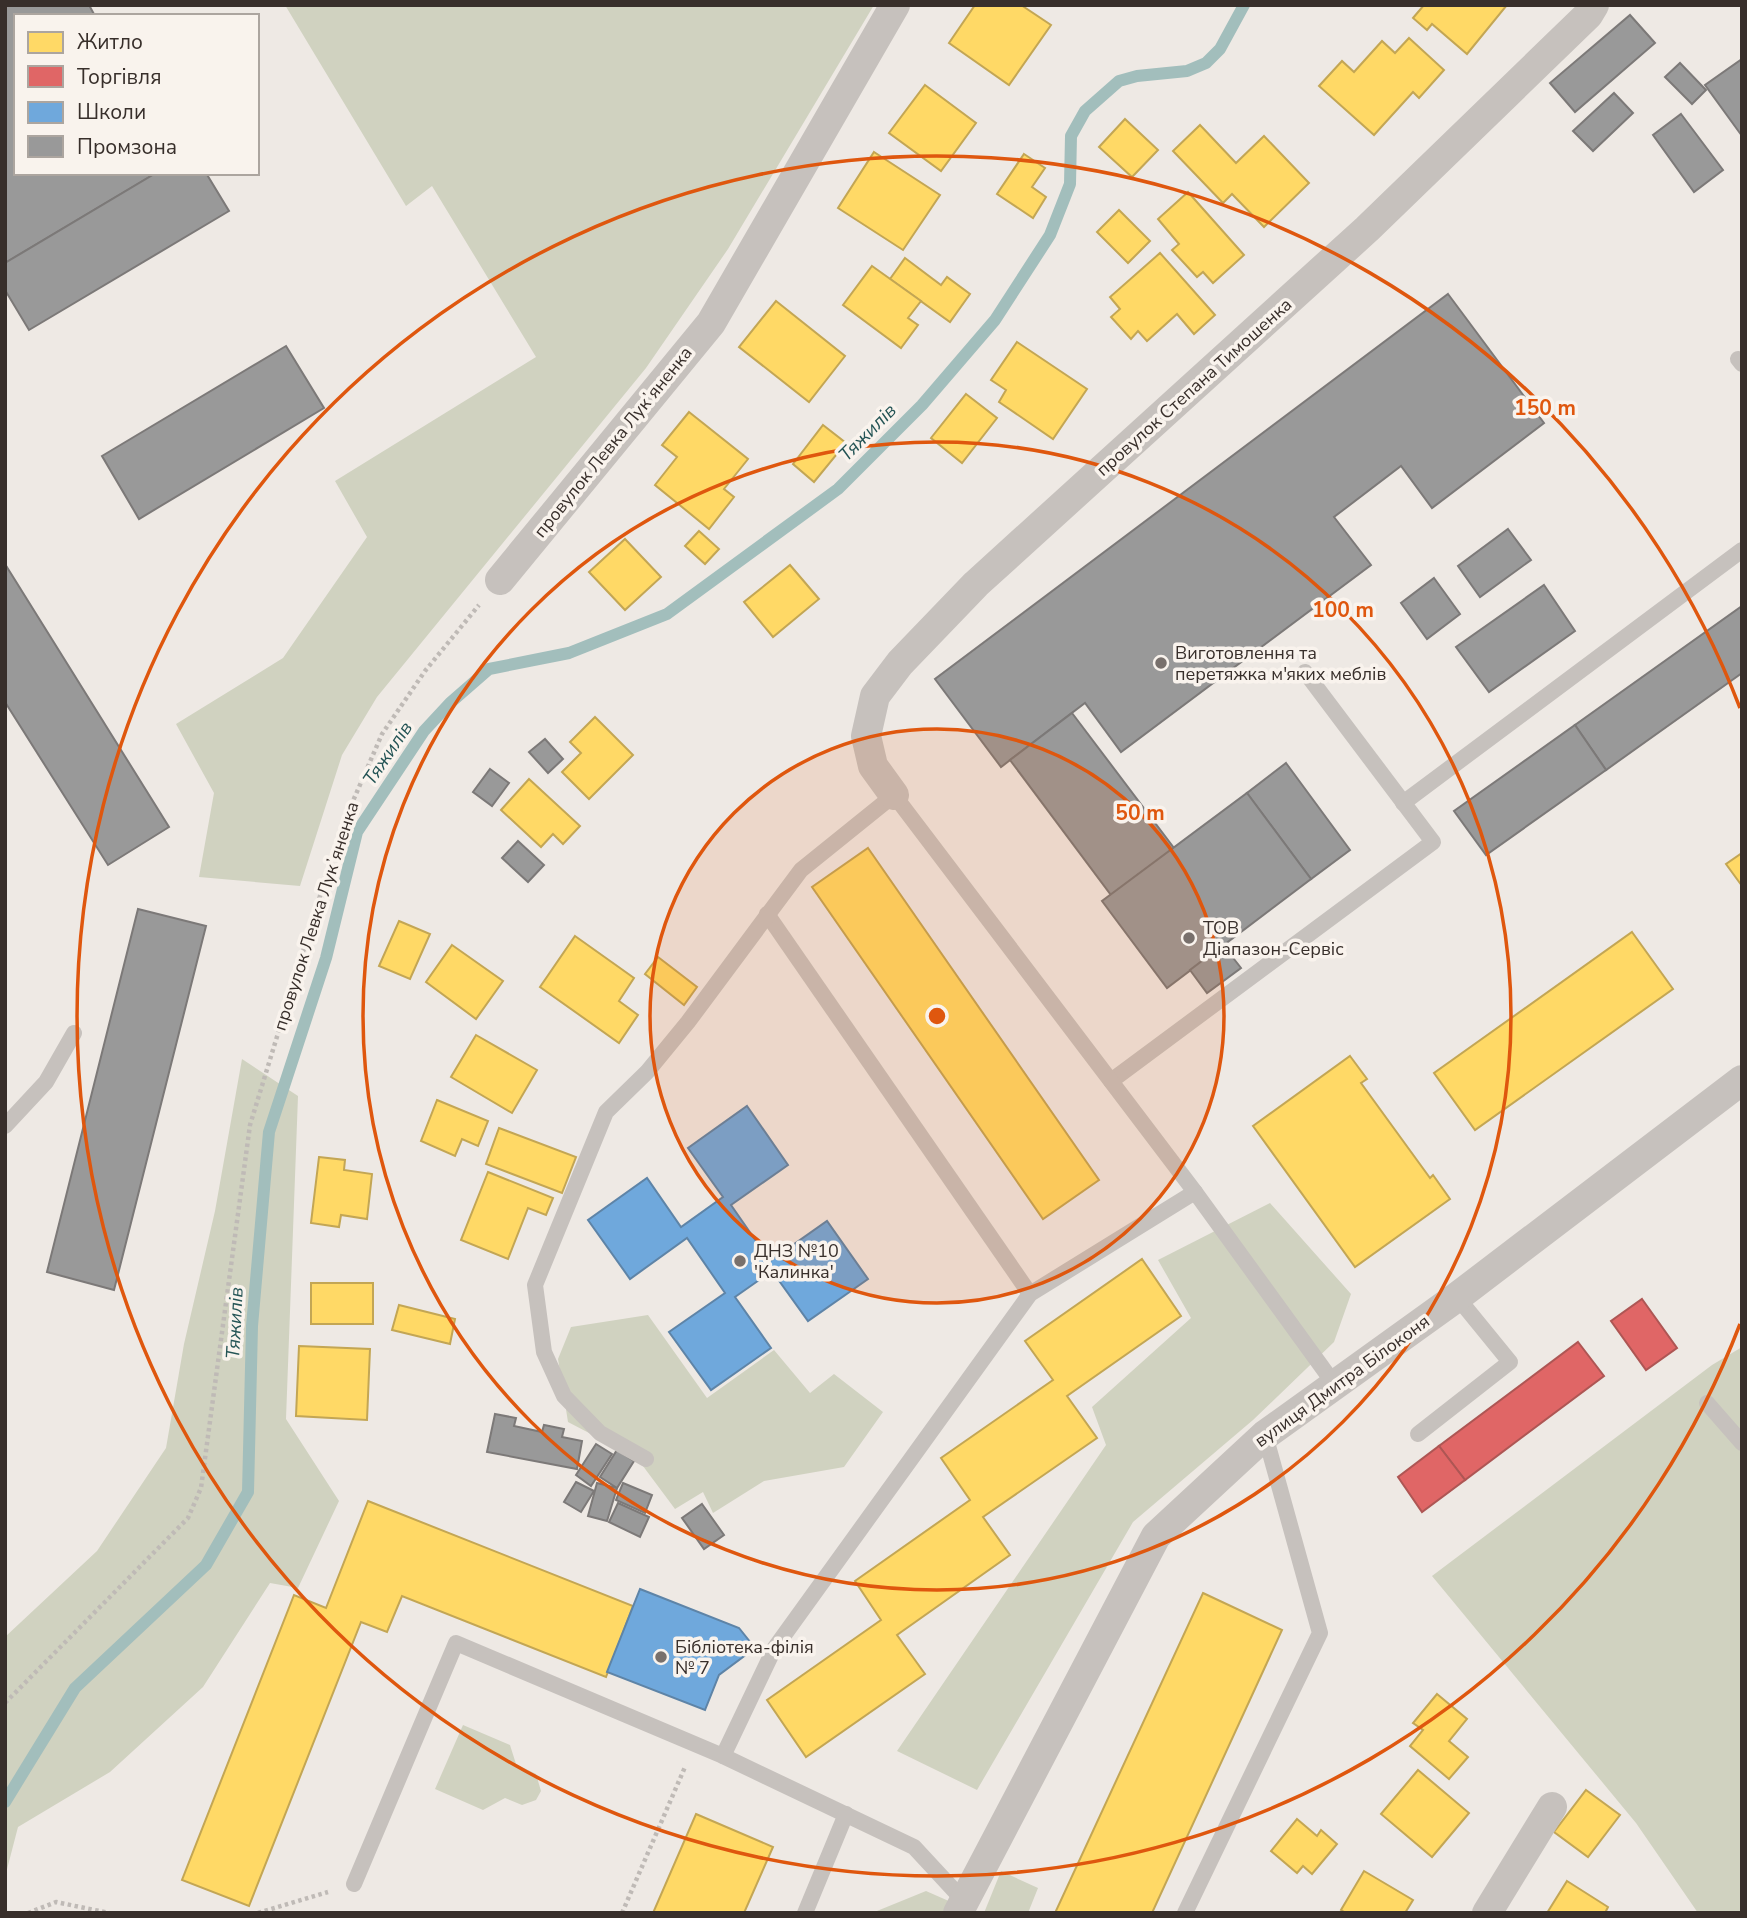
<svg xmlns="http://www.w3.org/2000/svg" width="1747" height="1918" font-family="'Nunito Sans',sans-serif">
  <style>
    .green { fill: #d0d2c0 }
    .homes { fill: #ffd966; stroke: #c3a654; stroke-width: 2 }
    .shops { fill: #e06666; stroke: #ae5654; stroke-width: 2 }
    .schools { fill: #6fa8dc; stroke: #5e84a7; stroke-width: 2 }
    .industry { fill: #999; stroke: #7c7978; stroke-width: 2 }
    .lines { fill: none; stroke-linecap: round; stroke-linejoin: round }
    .stream { stroke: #a2bebc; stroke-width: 12 }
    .path { stroke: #bfbab6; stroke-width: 4.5; stroke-dasharray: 3.5 3.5; stroke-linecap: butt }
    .lane { stroke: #c6c1bd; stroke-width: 16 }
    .street { stroke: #c6c1bd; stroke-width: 30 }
    .ring { fill: none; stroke: #df570e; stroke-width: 3.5 }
    .poi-dot { fill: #78706c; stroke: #f9f3ed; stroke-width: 2.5 }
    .labels { text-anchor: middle; stroke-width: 7; stroke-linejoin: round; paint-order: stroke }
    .street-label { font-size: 18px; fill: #382f2b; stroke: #f9f3ed }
    .poi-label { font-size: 18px; fill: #382f2b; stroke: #f9f3ed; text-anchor: start }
    .water-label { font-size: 19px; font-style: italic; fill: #245455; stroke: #f9f3ed }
    .centre { fill: #df570e; stroke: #f9f3ed; stroke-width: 3.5 }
    .ring-label { font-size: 21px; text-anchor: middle; font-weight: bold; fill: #df570e; stroke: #f9f3ed; stroke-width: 7; stroke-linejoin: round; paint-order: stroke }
  </style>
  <rect width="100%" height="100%" fill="#eee9e4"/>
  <g class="green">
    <path d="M285,5H874L728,249L646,368L377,697L342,755L300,886L199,877L214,793L176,724L283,658L367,537L335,481L536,357L432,186L406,206Z"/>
    <path d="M242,1059L298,1096L286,1419L339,1501L298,1588L270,1583L203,1687L110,1772L18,1827L5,1877V1637L97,1551L166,1448L184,1344L215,1211Z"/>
    <path d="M1270,1203L1351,1294L1334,1342L1253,1420L1133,1522L977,1790L897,1751L1106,1445L1092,1407L1191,1318L1158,1260Z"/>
    <path d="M648,1315L707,1398L774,1350L810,1393L834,1374L883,1412L844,1467L764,1481L713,1513L703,1492L675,1509L637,1458L568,1422L558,1359L571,1327Z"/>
    <path d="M1742,1347V1913H1698L1636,1823L1432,1576L1712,1365Z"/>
    <path d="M463,1725L510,1745L516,1764L536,1774L541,1791L536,1800L522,1805L505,1798L483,1810L435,1789Z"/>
    <path d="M1001,1871L1038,1888L1028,1913H984Z"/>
    <path d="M926,1891L976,1913H872Z"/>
  </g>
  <g class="homes">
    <path d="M975,5H1021L1051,25L1009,85L949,43Z"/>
    <path d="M1424,5H1507L1467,54L1432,24L1427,30L1413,18Z"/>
    <path d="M1409,38L1444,70L1419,98L1413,92L1374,135L1319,86L1342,61L1354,72L1382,41L1395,53Z"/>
    <path d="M925,85L976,123L941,171L889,133Z"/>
    <path d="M1125,119L1158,150L1132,177L1099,147Z"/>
    <path d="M1200,125L1236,163L1264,136L1309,183L1264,227L1232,194L1223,203L1173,151Z"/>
    <path d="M874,152L940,195L903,250L838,208Z"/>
    <path d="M1024,154L1045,168L1032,187L1046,197L1033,218L997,194Z"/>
    <path d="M1188,192L1244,255L1213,283L1203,272L1197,277L1172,250L1179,244L1158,219Z"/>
    <path d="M1119,210L1150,241L1128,263L1097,232Z"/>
    <path d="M1160,253L1215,315L1194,334L1177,314L1147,341L1138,331L1131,339L1111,317L1120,309L1110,297Z"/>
    <path d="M905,258L941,285L947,277L970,294L950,322L890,279Z"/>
    <path d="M872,266L921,301L908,318L918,325L901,348L843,305Z"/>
    <path d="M776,301L845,356L809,402L739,347Z"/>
    <path d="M1017,342L1087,389L1053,439L999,402L1006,390L991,380Z"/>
    <path d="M966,394L997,418L962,463L931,438Z"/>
    <path d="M689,412L748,459L724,489L734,497L709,529L655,485L677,457L662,445Z"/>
    <path d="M823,425L846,443L814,482L793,464Z"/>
    <path d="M699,531L719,549L705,564L685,546Z"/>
    <path d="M625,539L661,577L625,610L589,572Z"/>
    <path d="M790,565L819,599L773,637L744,602Z"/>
    <path d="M595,717L633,755L589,799L562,772L581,753L570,742Z"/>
    <path d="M529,779L580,826L563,844L553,834L541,847L501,810Z"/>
    <path d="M868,848L1099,1180L1043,1219L812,887Z"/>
    <path d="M1742,853V886L1726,864Z"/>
    <path d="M399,921L430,934L410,979L379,966Z"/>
    <path d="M1632,932L1673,989L1475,1130L1434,1073Z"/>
    <path d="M575,936L634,978L619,1001L638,1015L619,1043L540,987Z"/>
    <path d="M452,945L503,981L476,1019L426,982Z"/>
    <path d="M658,957L697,987L684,1005L645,974Z"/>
    <path d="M476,1035L537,1070L512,1113L451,1077Z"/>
    <path d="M1350,1056L1367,1079L1361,1083L1430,1178L1433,1175L1450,1199L1355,1267L1253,1126Z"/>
    <path d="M437,1100L488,1121L478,1146L462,1139L455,1156L421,1141Z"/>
    <path d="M499,1128L576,1157L562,1193L486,1164Z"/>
    <path d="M319,1157L345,1160L344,1170L372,1174L367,1219L341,1215L339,1227L311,1223Z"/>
    <path d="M488,1172L553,1198L546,1215L528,1208L508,1259L461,1240Z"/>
    <path d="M1142,1259L1181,1316L1067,1396L1097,1438L983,1517L1010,1555L897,1635L925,1674L806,1757L767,1700L881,1620L855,1581L970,1500L941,1458L1053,1380L1025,1341Z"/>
    <rect x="311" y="1283" width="62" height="41"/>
    <path d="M399,1305L455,1319L450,1344L392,1330Z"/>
    <path d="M299,1346L370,1349L367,1420L296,1416Z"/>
    <path d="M368,1501L633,1606L606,1677L402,1596L387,1632L361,1622L249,1906L182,1880L294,1595L326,1608Z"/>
    <path d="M1203,1593L1282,1630L1152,1913H1055Z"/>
    <path d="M1437,1694L1467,1719L1449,1741L1468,1757L1449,1779L1410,1746L1423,1730L1413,1723Z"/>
    <path d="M1418,1770L1469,1813L1432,1857L1381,1814Z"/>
    <path d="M1586,1790L1620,1815L1588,1857L1554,1832Z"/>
    <path d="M696,1814L773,1847L744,1913H653Z"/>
    <path d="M1297,1819L1317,1836L1321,1830L1337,1844L1312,1874L1303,1866L1297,1873L1271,1851Z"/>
    <path d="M1364,1871L1413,1900L1405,1913H1346L1341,1910Z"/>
    <path d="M1567,1881L1608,1907L1605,1913H1547Z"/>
  </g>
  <g class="shops">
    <path d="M1642,1299L1677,1348L1646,1370L1611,1321Z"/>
    <path d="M1578,1342L1604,1376L1465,1480L1439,1446Z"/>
    <path d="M1439,1446L1465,1480L1422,1512L1398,1477Z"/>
  </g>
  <g class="schools">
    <path d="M747,1106L788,1165L731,1205L770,1261L827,1221L868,1279L808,1321L772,1271L735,1297L771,1348L711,1390L669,1332L725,1293L687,1238L630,1279L588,1220L647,1178L681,1227L723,1197L688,1148Z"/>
    <path d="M640,1589L739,1628L755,1648L719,1675L705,1710L607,1672Z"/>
  </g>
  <g class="industry">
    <path d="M5,5H89L95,16H16V173H156L5,263Z"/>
    <path d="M1630,15L1655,43L1575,112L1550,83Z"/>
    <path d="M1742,59V136L1705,85Z"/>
    <path d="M1680,63L1706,90L1692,104L1665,77Z"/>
    <path d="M1614,93L1633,113L1593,151L1573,131Z"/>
    <path d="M1681,114L1723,170L1694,192L1653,135Z"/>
    <path d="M156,173H206L229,211L29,330L5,290V263Z"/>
    <path d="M1448,294L1544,423L1432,508L1401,466L1334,517L1371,565L1121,752L1085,703L1001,767L935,679Z"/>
    <path d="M286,346L324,408L139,519L102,456Z"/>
    <path d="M1508,529L1531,560L1480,597L1458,566Z"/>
    <path d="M5,564L169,827L108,865L5,702Z"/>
    <path d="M1434,578L1460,614L1427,639L1401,603Z"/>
    <path d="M1544,585L1575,631L1489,692L1456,647Z"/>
    <path d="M1742,606V673L1606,770L1575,725Z"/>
    <path d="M1072,713L1174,848L1111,895L1010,760Z"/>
    <path d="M1575,725L1606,770L1486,855L1454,811Z"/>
    <path d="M545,739L563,759L548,773L529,752Z"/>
    <path d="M1286,763L1350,850L1311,879L1247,793Z"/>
    <path d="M490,769L509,783L492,806L473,792Z"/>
    <path d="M1247,793L1311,879L1167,988L1102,901Z"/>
    <path d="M518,841L544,865L528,882L502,858Z"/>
    <path d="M138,909L206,926L114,1290L47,1272Z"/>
    <path d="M1223,945L1241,968L1207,993L1190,970Z"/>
    <path d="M495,1414L516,1418L514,1426L542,1432L544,1425L564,1429L562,1437L582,1441L577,1469L487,1452Z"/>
    <path d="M596,1444L612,1454L591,1486L576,1475Z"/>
    <path d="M617,1450L634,1461L617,1488L600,1477Z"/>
    <path d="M576,1482L594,1491L581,1512L564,1502Z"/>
    <path d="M597,1483L617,1488L607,1521L588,1516Z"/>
    <path d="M623,1483L652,1495L645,1513L616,1500Z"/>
    <path d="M618,1503L649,1517L640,1537L609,1522Z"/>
    <path d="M702,1504L724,1535L704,1549L682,1518Z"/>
  </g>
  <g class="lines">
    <path class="stream" d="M5,1802L75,1688L206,1565L248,1492L252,1326L269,1132L326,958L357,832L424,731L450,703L489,669L569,653L667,614L838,489L922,405L995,320L1050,235L1070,184L1071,136L1085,111L1119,81L1137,76L1187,71L1206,63L1220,49L1244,5"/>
    <g class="path">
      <path d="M5,1703L188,1518L201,1488L250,1125L320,896L343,824L382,734L425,671L479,605"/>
      <path d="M28,1913L56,1902L109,1913"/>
      <path d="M258,1913L328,1892"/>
      <path d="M622,1913L685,1767"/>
    </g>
    <g class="lane">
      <path d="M1738,359L1742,364"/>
      <path d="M1403,803L1742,550"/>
      <path d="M767,914L1030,1294"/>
      <path d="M1111,1081L1433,842L1305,672"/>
      <path d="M5,1126L46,1082L74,1033"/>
      <path d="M1707,1403L1742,1443"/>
      <path d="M1418,1434L1510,1362L1457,1297"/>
      <path d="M646,1459L600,1433L564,1396L544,1352L535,1285L606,1112L647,1072L688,1022L801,870L894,795L1195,1192L1335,1385"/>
      <path d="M723,1756L774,1649L1030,1294L1195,1192"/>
      <path d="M354,1884L456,1643L723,1756L914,1847L964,1901"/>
      <path d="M805,1913L846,1814"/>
      <path d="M1185,1913L1320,1633L1265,1435"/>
    </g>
    <g class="street">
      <path d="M500,580L711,323L895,5"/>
      <path d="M894,795L873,766L866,736L875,696L900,663L976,584L1367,229L1588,15L1594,5"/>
      <path d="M958,1913L1156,1536L1265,1435L1457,1297L1742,1080"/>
      <path d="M1487,1913L1552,1807"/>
    </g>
  </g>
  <circle cx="937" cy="1016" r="287" fill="#df570e" fill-opacity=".12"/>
  <g class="ring">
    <circle cx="937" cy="1016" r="287"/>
    <circle cx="937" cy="1016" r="574"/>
    <path d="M1740 1324A860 860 0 1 1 1740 708"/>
  </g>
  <g class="poi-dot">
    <circle cx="1161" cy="663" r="7"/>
    <circle cx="1189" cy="938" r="7"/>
    <circle cx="740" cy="1261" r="7"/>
    <circle cx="661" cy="1657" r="7"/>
  </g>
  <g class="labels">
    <g class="street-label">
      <text transform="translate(1194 387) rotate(-42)" y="6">провулок Степана Тимошенка</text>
      <text transform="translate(613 442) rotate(-51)" y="6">провулок Левка Лукʼяненка</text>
      <text transform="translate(316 916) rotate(-72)" y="6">провулок Левка Лукʼяненка</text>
      <text transform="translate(1342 1381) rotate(-36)" y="6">вулиця Дмитра Білоконя</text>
    </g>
    <g class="poi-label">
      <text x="1175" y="659">Виготовлення та<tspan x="1175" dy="21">перетяжка м'яких меблів</tspan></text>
      <text x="1203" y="934">ТОВ<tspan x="1203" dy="21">Діапазон-Сервіс</tspan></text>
      <text x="754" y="1257">ДНЗ №10<tspan x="754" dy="21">'Калинка'</tspan></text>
      <text x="675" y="1653">Бібліотека-філія<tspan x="675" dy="21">№ 7</tspan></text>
    </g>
    <g class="water-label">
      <text transform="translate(867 432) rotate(-45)" y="7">Тяжилів</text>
      <text transform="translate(387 753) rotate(-56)" y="7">Тяжилів</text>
      <text transform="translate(234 1323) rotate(-87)" y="7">Тяжилів</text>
    </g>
  </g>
  <circle cx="937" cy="1016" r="10" class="centre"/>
  <g class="ring-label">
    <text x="1545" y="415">150 m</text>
    <text x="1343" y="617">100 m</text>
    <text x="1140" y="820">50 m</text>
  </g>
  <rect width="1747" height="1918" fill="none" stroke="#382f2b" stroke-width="14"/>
  <rect x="14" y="14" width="245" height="161" fill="#f9f3ed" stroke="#aca59f" stroke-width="2"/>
  <rect x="28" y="32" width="35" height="21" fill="#ffd966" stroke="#aca59f" stroke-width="2"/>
  <text x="77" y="49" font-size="21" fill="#382f2b">Житло</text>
  <rect x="28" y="66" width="35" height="21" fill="#e06666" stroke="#aca59f" stroke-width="2"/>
  <text x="77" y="84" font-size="21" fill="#382f2b">Торгівля</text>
  <rect x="28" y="102" width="35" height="21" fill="#6fa8dc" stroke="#aca59f" stroke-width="2"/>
  <text x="77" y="119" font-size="21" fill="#382f2b">Школи</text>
  <rect x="28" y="136" width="35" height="21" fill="#999999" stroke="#aca59f" stroke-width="2"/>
  <text x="77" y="154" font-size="21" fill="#382f2b">Промзона</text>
</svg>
